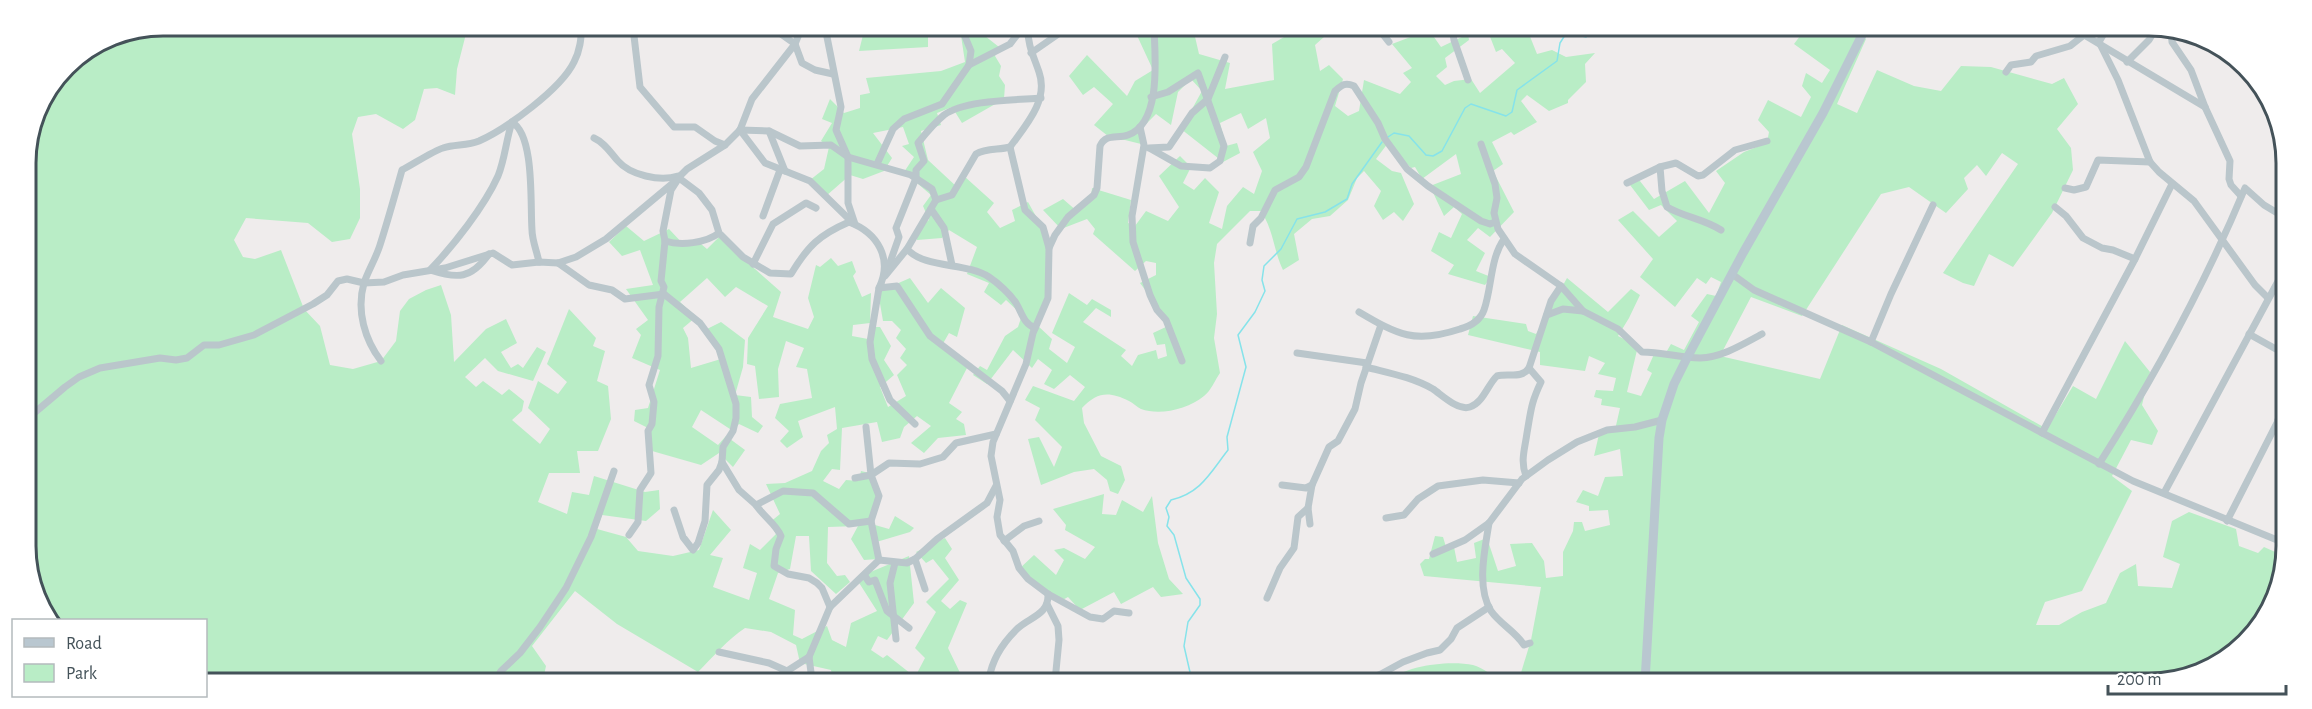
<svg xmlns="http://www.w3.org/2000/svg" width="2312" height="709" font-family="'Alegreya Sans',sans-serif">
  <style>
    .green { fill: #b9edc6 }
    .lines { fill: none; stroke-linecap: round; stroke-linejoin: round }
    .stream { stroke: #86e3ea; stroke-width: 1.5 }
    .street { stroke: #bac6cb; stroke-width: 7 }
    .secondary { stroke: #b9c7d0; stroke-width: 9 }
    .rim { fill: none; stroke: #445259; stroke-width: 3 }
  </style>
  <rect width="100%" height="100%" fill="#efecec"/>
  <g class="green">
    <path d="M163,26H468L457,69L455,95L437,88L424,89L415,120L403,129L376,114L358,117L352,134L360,189V218L350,239L332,242L308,223L246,218L234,240L243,257L255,259L281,250L304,309L320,326L330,365L353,369L381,361L396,341L400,311L409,299L426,290L441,285L451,315L454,362L486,329L506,319L517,343L501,352L511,368L518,364L523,368L537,347L546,352L533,381L498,371L485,358L465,377L476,387L483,381L502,395L509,389L524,401L522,411L512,420L540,444L550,429L528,408L538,381L558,394L567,382L547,364L569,309L596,338L593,346L605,351L597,381L608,386L611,419L598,451H577L580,473H549L538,502L567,514L572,492L589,495L594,476L645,492L659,490L660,509L646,521L602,515L597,529L626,537L638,551L673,556L699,550L713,510L731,530L710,555L723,558L713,587L749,600L757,573L743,568L750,544L760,550L776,534L769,523L780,514L766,484L785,483L812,471L821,451L829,443L827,435L837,429L835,407L798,421L803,437L787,448L780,441L789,431L775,418L780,404L812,398L807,369L796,367L804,348L786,341L778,369L779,397L759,399L755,366L747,364L748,338L768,306L736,287L725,297L707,278L680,302L696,317L683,328L688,338L691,368L721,359L707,329L721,322L745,340L743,367L735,395L751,397L752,417L763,426L758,433L739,424L733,431L701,410L692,427L718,445L726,436L745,450L733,467L719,453L701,465L652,451L648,428L634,421L635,410L648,408L660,370L632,358L641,335L636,329L648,320L626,289L653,285L640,250L622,256L609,242L626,226L644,241L669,229L685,246L695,239L707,249L719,237L781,292L773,317L808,329L814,317L808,298L816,265L820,267L831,258L838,266L852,261L856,272L853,276L862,297L871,293L870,323L853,325L852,336L868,339L869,327H880L891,346L884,360L894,375L880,387L888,407L906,396L897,375L907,365L900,358L906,349L896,338L901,330L892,321H883L878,292L910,278L928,303L941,288L965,308L957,337L949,333L941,347L967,368L949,403L962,412L956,419L964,424L966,435L938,438L924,453L911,443L931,426L917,416L904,427L900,438L882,442L877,422L842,428L840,470L832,469L823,481L839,489L846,480L859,481L861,471L869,473L877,493L868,523L889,529L895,516L914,528L910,532L873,543L878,559L864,560L851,539L858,526L828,527L827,563L837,576L845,575L850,582L836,594L811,571L809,536H796L790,569L778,573L769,599L795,610L793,635L802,639L827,626L832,640L846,647L851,623L877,611L856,578L909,556L914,603L887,640L878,636L871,650L883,658L887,655L915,677L925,658L915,648L936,612L926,602L949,579L933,559L926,563L916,552L945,538L952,549L945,558L959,580L941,601L950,609L960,600L967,603L948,648L964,681L833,680L831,670L800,663L796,645L771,632L745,628C728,639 713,657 698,672L617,624L575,591L532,646L546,666L543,680L206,679V620H52L28,572L26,155L36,110L66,66L111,36Z"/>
    <path d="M865,27H891L910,31L912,27H981L980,32L999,47L995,56L1001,66L999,76L1005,85L1004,99L962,123L952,107L937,113L941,125L921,131L928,160L957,187L964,176L994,203L987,212L1000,228L1015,221L1012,210L1028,202L1048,238L1050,296L1037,325L1052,339L1049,349L1067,363L1075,347L1052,333L1069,293L1087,305L1092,299L1111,310V317L1096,308L1083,322L1126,350L1121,356L1132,366L1138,355L1156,350L1158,359L1167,356L1165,344L1157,345L1153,333L1168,326L1161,311L1140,283L1156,275V263L1146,261L1135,271L1093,234L1095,229L1087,219L1061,229L1043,210L1063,199L1078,212L1091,198L1092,188L1131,200L1128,223L1135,226L1146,211L1168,221L1179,207L1159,176L1180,156L1191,167L1183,183L1194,190L1205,178L1219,192L1209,223L1222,229L1227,206L1243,187L1254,194L1262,171L1253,152L1270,138L1266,118L1248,129L1241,113L1220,123L1226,146L1237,143L1240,153L1223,162L1181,129L1202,91L1191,79L1178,92L1171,125L1156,114L1141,129V144L1125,140H1113L1094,125L1113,104L1094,87L1083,95L1069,76L1087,55L1127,96L1135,81L1153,70L1134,29L1193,28L1199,54L1230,63L1225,89L1274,80L1272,44L1291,33L1289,28H1334L1315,45L1320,71L1329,65L1343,79L1335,106L1348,116L1359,111L1364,80L1400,94L1411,82L1403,73L1412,68L1392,44L1429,30L1441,47L1468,34L1469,40L1445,58L1447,67L1436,76L1445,85L1454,81L1471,79L1480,93L1515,63L1502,49L1496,52L1487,29H1527L1537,54L1552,50L1566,57L1595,53L1585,64L1586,82L1568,100V103L1549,111L1527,95L1521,101L1537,122L1514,135L1511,132L1492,142L1503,164L1493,171L1514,212L1490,237L1478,228L1467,240L1485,253L1476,271L1491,277L1485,285L1448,274L1454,265L1431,251L1439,232L1451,238L1462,214L1454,207L1444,216L1430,186L1461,174L1456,154L1422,179L1415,167L1411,168L1388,143L1376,159L1392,171L1401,173L1414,204L1403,221L1394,212L1383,220L1374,206L1381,191L1364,171L1357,178L1348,200L1330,216L1312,219L1294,234L1299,260L1283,270C1273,249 1274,231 1261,211H1250L1217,244L1214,263L1217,314L1214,338L1220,373C1215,380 1211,391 1204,396C1188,409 1160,416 1141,409C1137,407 1133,403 1129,401C1109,391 1097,392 1082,408L1084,423L1101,456L1121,466L1125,480L1118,494L1110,491L1107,480L1094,469L1074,472L1041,485L1028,439L1039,437L1054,467L1062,447L1035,420L1040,408L1025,400L1033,386L1074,401L1085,387L1070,375L1054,389L1044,384L1052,370L1038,359L1032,368L1013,350L987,384L973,375L980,366L987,370L1005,336L1018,327L1022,315L1006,300L1001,305L984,292L989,283L967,274L977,247L949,230L942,238L917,240V229L929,220L923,206L931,195L904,172L914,157L902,146L909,144L903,127L873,133L892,158L884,171L863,179L850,175L826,196L810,180L824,169L829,147L821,141L832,123L822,119L830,99L844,113L860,108V95L870,93L866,78L941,71L965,62L960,29L928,30V47L859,51Z"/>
    <path d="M1795,29H1856L1866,39L1837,104L1857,113L1877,70L1914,86L1941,91L1961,66L1991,67L2052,84L2064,78L2078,104L2057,129L2071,148L2073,170L2052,213L2013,267L1989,254L1974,286L1963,283L1943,273L2018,164L2002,153L1986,176L1977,165L1964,178L1968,189L1946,213L1909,187L1881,194L1802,316L1751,297L1720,356L1820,379L1842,325L1941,369L2047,429L2073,386L2096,399L2125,341L2150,372L2142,405L2158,431L2152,445L2131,440L2112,476L2132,491L2082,591L2045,602L2036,625H2059L2082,612L2106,603L2120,573L2136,564L2138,586L2172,588L2180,564L2163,557L2172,521L2189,512L2236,529L2239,546L2258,553L2264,547L2282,555V581L2233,655L2157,683L1387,682C1405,665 1450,660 1473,665C1483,668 1493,676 1502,680L1520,676L1531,640L1541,587L1424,576L1420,564L1425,559H1429L1435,536L1443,537L1446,547H1454L1457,562L1476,558L1474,543L1487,538L1498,571L1516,566L1510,544L1532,543L1544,561L1546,578L1563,576V552L1573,531L1574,522H1582L1585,531L1610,525L1608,510L1589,511V506L1576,502L1583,490L1598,496L1605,477L1623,476L1620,449L1594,456L1600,430H1615L1620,408L1601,405L1602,399L1594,397L1596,390L1613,391L1616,378L1598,374L1605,363L1589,356L1585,371L1540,365V352L1468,335L1473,316L1526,324L1528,331L1536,334L1567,278L1608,312L1631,289L1640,295L1629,318L1618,336L1638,346L1627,392L1641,396L1652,373L1647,370L1655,352L1664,356L1671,344L1684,350L1699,322L1691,316L1707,294L1716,296L1721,282L1711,277L1706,284L1697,278L1675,307L1640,277L1653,259L1618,220L1633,211L1659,237L1677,221L1661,205L1649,210L1627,181L1636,176L1654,199L1685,181L1709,213L1725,183L1716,171L1744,152L1767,143L1769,132L1758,120L1768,100L1801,117L1811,97L1802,86L1806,73L1822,83L1830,70L1794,44L1800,36Z"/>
    <path d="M1104,494L1102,514L1116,515L1122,500L1143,512L1152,496L1158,543L1169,579L1183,594L1161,597L1153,587L1121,604L1114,592L1080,610L1068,597L1059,602L1018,570L1034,555L1056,575L1064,560L1054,550L1064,548L1085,559L1095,547L1065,530L1066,525L1053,509Z"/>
  </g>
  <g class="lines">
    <g class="stream">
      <path d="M1388,137L1394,133L1409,136L1426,155L1433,156L1442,151L1465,108L1471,104L1506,116L1512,112L1517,90L1557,61L1560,43L1567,32L1586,37L1595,29"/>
      <path d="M1192,681L1184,646L1188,622L1200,605V599L1186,578L1174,535L1167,526L1169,517L1166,508L1171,500C1201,493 1210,473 1228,450L1227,437L1246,367L1238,335L1255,312L1265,291L1262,280L1264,266L1281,249L1297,219L1325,212L1347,199L1352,184L1382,142"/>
    </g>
    <g class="street">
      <path d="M641,27L634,36L640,87L674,127H695L715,141L725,145"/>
      <path d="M771,27L795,44L802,63L815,70L833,74"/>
      <path d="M825,27L841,107L836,130L848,157V203L855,224"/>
      <path d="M1378,28L1389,42"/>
      <path d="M1452,28L1454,40L1468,80"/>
      <path d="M2076,30L2205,107"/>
      <path d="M2106,30L2099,42L2118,80L2150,162L2159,172L2194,201L2255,285L2268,298"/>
      <path d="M2171,30L2172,42L2191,70L2205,107L2230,161L2229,179L2231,185L2241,196"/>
      <path d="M1031,53L1067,28"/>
      <path d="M2127,62L2149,40L2155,30"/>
      <path d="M969,65L1010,44L1023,27"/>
      <path d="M2006,72L2011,65L2031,62L2036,56L2070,46L2084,35"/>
      <path d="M1151,97L1168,92L1198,73L1224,146L1220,161L1210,168L1181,166L1151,149"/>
      <path d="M1140,127L1144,145L1132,216L1133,242L1150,295L1157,310L1166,320L1182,361"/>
      <path d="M740,130L769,131L800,146L831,145L848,157L911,175L932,189L936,200"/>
      <path d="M740,130L765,163L810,181L853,223"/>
      <path d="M769,131L785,171"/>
      <path d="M594,138C605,143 610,152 618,161C630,175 660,182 678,176"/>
      <path d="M1481,144L1495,184L1497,198L1494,213L1498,229L1515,254L1561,286L1583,311"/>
      <path d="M1010,147L1025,210L1043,227L1049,248"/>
      <path d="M1149,148L1169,147L1192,113L1208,99L1225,57"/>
      <path d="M877,164L893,129L904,119L942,104L969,65L971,51L961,27"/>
      <path d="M1660,167L1662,191L1667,207C1684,217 1704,219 1721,230"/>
      <path d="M1627,183L1660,167L1676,163L1698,176L1703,175L1735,150L1767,141"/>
      <path d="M2065,188L2074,190L2086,187L2098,160L2150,162"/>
      <path d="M2055,207L2066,216L2083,238L2102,248L2113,250L2135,259"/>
      <path d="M931,209L944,228L952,265"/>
      <path d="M763,216L780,170"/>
      <path d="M665,241C681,246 706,243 719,233"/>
      <path d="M1250,243L1253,226L1261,218L1275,190L1299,177L1306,167L1335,91C1342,85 1345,82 1354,86L1378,123L1385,139L1407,169L1428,186L1481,221L1490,224L1495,222"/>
      <path d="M907,249C925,269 966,262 989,277C998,283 1010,294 1016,303C1022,313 1023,323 1035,328"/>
      <path d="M489,254C471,279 458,279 430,270C453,246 484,207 498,176C505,159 506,140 512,122C535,136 530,204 532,230C532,240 537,252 539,262"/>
      <path d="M558,263L589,285L612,290L625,299L664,294L700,323L719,349L736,404V418L733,431L723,447L722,462L719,470L707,485L705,521L698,543L693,550L683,537L674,510"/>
      <path d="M753,264L773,224L806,203L816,208"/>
      <path d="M887,271L899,237L896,228L916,178V170L924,161L918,143C926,133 934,123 944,115C964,100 1016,100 1041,98"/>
      <path d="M1732,274L1754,290L1871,342L2133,481L2282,542"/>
      <path d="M885,276L907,249L936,200L952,195L976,154C986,148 999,150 1010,147C1026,125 1049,100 1039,72C1034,57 1027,44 1028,27"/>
      <path d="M879,288L870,342L872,359L890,400L915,424"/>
      <path d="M1359,312C1398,335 1415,344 1460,329C1471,326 1480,321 1484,310C1492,287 1490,259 1504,239"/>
      <path d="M1547,315L1563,309L1583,311L1618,329L1642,352C1662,352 1681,358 1700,358C1723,357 1743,344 1762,334"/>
      <path d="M2249,334L2283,353"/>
      <path d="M1871,342L1891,294L1933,205"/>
      <path d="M1297,353L1367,363"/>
      <path d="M381,361C365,340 356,311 364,283C368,271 376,258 380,245C388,220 395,195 402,170C412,165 433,151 443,148C455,144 467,146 479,141C506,129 561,89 574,62C580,51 581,39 582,26"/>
      <path d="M1366,367C1389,373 1412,377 1433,389C1442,395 1458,411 1470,407C1483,403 1488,384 1497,376C1508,373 1522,379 1529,368"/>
      <path d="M27,419L65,387L79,377L100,368L160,358L176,360L187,358L204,345H219L254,335L313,304L327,295L338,281L347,279L364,283L384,282L403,275L445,268L493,253L512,265L539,262L558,263L576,257L606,239L679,178L699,193L712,210L719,233L743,257L770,273L791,274C808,246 819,235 849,222C878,233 893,259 879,288L897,286L930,336L1002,391L1010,401"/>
      <path d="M2278,420L2283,429"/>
      <path d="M866,427L871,475L879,496L871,521L879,560"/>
      <path d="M2042,433L2135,259L2172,184"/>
      <path d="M722,462L739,490L756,505L783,491L813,493L849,524L871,521"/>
      <path d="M2099,464C2155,376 2205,284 2245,188L2264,205L2284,217"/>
      <path d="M1526,476C1520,461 1525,448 1527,433C1531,410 1531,403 1541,382L1529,368L1551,301L1561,286"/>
      <path d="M855,478L871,475L889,463L920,464L943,457L956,443L996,434"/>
      <path d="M1282,485L1306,488L1312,485L1329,447L1338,441L1355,409L1361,383L1381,325"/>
      <path d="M2164,493L2283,272"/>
      <path d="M756,505C764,517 776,524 781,536L776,549L774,566L788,574L809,578L817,583L822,588L830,607"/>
      <path d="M1308,508L1310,524"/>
      <path d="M1386,518L1404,515L1418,499L1438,486L1483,480L1519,483"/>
      <path d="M2227,521L2283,411"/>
      <path d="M1489,523C1485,549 1476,587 1491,611C1500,624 1515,631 1524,645L1530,643"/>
      <path d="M629,535L638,522L640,490L651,473L648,431L652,424L654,402L649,385L658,356L659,307L664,287L661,281L665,241L663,231L671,190L680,176L687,169L725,145L740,130L752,99L795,44L802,27"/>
      <path d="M1004,541L1024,526L1039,521"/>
      <path d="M1433,554L1465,540L1489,523L1522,479L1548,460L1577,442L1607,430L1635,427L1662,420"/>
      <path d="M915,559L925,589"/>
      <path d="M895,563L890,583L896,639"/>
      <path d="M865,576L869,582L875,580L887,611L909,628"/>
      <path d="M1267,598L1280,568L1294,548L1298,517L1308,508L1312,485"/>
      <path d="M1047,604L1058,626L1059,640L1055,681"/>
      <path d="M1129,613L1114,611L1103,619L1090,617L1048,594L1028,579L1019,568L1013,551L1000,535L997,517L1000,500L991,456L993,442L1026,364L1033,333L1048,298L1049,248L1055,235L1068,217L1094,195L1097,188L1100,146C1106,133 1117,139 1128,135C1162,123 1155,56 1154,28"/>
      <path d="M719,652L769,663L787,671"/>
      <path d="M496,680L501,671L520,653L540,627L566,588L591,537L614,471"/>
      <path d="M773,680L809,657"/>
      <path d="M812,680L809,657L830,607L879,560L907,563L915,559L937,539L987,503L996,486"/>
      <path d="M991,681L989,679C992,660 1003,643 1016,630C1028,617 1049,616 1048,594"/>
      <path d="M1362,682L1381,674L1403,662L1427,653L1440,650L1451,639L1457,628L1489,607"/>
    </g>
    <path class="secondary" d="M1645,682L1659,438L1662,420L1674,384L1687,358L1743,253L1823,113L1865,29"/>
  </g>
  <path d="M0 0H2312V709H0ZM163 36H2149A127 127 0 0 1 2276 163V546A127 127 0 0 1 2149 673H163A127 127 0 0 1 36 546V163A127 127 0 0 1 163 36Z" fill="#fff" fill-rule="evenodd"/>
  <path class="rim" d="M163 36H2149A127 127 0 0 1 2276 163V546A127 127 0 0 1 2149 673H163A127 127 0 0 1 36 546V163A127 127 0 0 1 163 36Z"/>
  <rect x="12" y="619" width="195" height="78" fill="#ffffff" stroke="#b4babd" stroke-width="1.5"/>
  <rect x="24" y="638" width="30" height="9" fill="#b9c7d0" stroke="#b4babd" stroke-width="1.5"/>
  <text x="66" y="649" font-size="18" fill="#445259">Road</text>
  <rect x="24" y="664" width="30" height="18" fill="#b9edc6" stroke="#b4babd" stroke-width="1.5"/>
  <text x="66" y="679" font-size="18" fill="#445259">Park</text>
  <path d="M2108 685v9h178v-9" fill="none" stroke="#445259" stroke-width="3"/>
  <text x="2117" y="685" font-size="18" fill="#445259" stroke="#ffffff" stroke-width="4.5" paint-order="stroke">200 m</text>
</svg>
